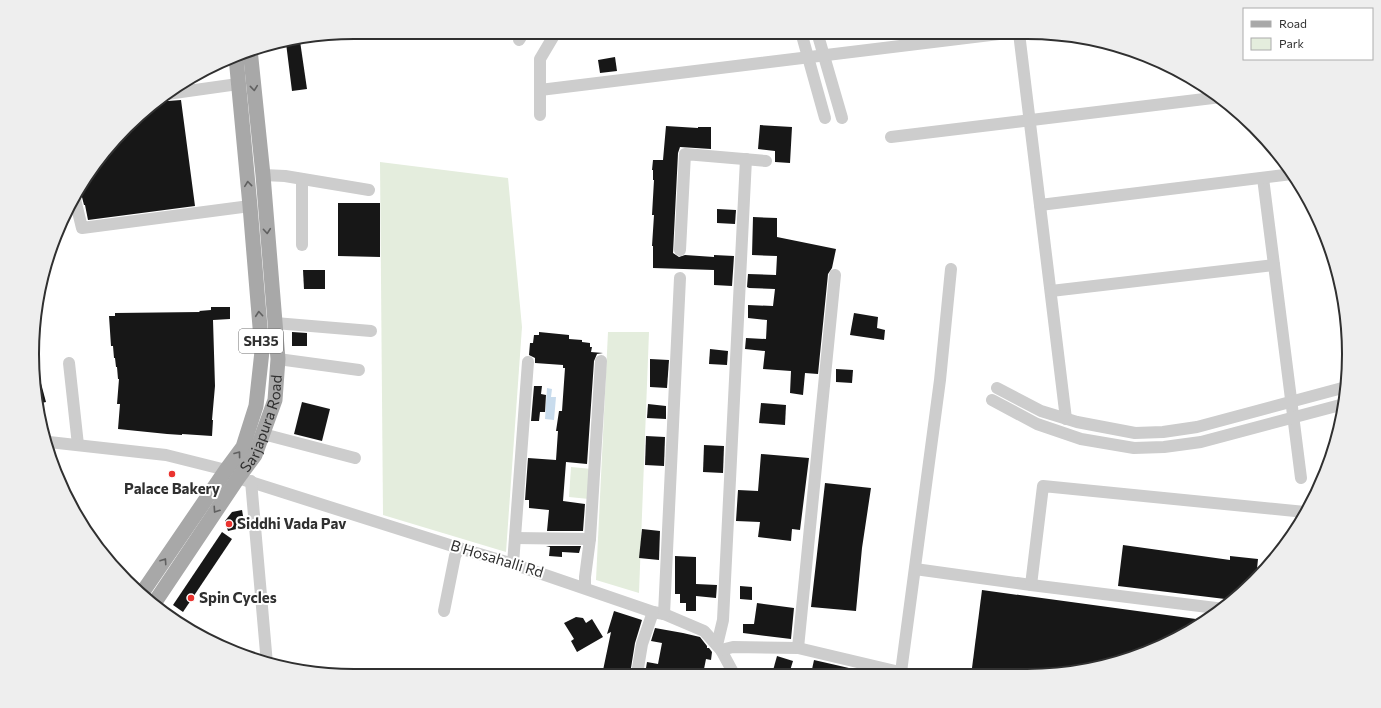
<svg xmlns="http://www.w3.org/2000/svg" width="1381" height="708" font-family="Commissioner,sans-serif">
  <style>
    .green { fill: #e4eddd }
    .water { fill: #c9dced }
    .building { fill: #171717 }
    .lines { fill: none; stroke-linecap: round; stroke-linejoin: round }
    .minor { stroke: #cdcdcd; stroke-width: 12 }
    .major { stroke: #a8a8a8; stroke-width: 15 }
    .oneway { stroke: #606060 }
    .poi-dot { fill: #ea332f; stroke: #fff; stroke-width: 1.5 }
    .labels { text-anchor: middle; stroke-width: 4; stroke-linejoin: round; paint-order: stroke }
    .shield { fill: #fff; stroke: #6e6e6e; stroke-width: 1 }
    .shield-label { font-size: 14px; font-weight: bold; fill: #303030 }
    .street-label { font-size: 15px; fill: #303030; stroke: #fff }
    .poi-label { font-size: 15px; font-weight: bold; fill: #303030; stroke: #fff; text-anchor: start }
    .rim { fill: none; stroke: #303030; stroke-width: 2 }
  </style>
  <rect width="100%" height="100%" fill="#fff"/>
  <g class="green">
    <path d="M380,162L508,178L522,327L506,552L383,515Z"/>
    <path d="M608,332H649L639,593L596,580Z"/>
    <path d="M571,467L592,469L589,499L569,497Z"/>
  </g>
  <path class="water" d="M547,388L552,389L551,397H556L554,420L545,419Z"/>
  <g class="building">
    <path d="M300,41L307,89L292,91L286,43Z"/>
    <path d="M615,57L617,71L600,73L598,60Z"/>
    <path d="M160,97L164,101H168L181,100L195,206L88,220L85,205H84L81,193L78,189L112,142Z"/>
    <path d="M760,125L792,127L790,163L775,162V151L758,149Z"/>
    <path d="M666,126L698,128V127H711V149L680,147L678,153L673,253L679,257L685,255L714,257V255L734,256L732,286L714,285V270L653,268V246H652L654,215H652L654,180H653V170H652L653,160H663Z"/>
    <path d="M338,203H380V257L338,256Z"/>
    <path d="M717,209L736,210L735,224L717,223Z"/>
    <path d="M753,217L777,218V237L836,249L832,268L828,274L818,374L805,373L803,395L790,393L791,371L763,369L765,351L745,349L746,338L766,339L767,320L748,318V305L773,306L775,289L749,288L747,287L748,274L776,275L777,256L752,255Z"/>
    <path d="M303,270H325V289H304Z"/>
    <path d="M211,307H230V319L213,320L215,386L212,420H213L212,436L182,434V435L167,434L118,429L120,404H117L119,379H118L117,367H116L115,358H114L113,346H111L109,316H115V313L200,312L199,311L211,310Z"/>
    <path d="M854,313L878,317L877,328L885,330L884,340L850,335Z"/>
    <path d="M292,332L307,333V346H292Z"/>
    <path d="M539,332L569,335V339L582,340V342L590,343V347H592L591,352L603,353L597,354L594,361L587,464L566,462L563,501L585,504L583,531H547L549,510L529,508V500H525L528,458L556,460L558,431H556L559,411H562L565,368H563V365L535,363V358L529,355L530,343H533L534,335H539Z"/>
    <path d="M710,349L728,351L727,365L709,364Z"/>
    <path d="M650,359L669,360L667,388L650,387Z"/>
    <path d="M836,369L853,370L852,383L836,382Z"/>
    <path d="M36,372H38L46,402L37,404L35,396Z"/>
    <path d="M534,386H542L541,394L546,395L545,412H540L539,421H531Z"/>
    <path d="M302,402L330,409L322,441L294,434Z"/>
    <path d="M761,403L786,405L785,425L759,423Z"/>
    <path d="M648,404L666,406V419L647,418Z"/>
    <path d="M646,436L665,437L664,466L645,465Z"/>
    <path d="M704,445L724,446L723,473L703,472Z"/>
    <path d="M761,454L809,458L800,530L792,529L791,541L758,537L760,522L736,521L738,490L758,491Z"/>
    <path d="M825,483L871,488L862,548L856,611L811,607Z"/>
    <path d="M242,510L245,527L228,531L225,521L232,512Z"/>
    <path d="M642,529L660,531L659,560L639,558Z"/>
    <path d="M222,532L232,539L183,612L173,605Z"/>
    <path d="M1123,545L1230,560V556L1258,559L1256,579L1232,601H1225V599L1118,586Z"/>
    <path d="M546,546H581L579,553L562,552V557L549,556L550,547Z"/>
    <path d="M675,556L696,557V584L717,585L716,598L696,596V611H686V603H680V594H675Z"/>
    <path d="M740,586L752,587V600L740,599Z"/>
    <path d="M982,590L1196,619L1195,626L1150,652L1069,673H1016L972,668Z"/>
    <path d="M757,603L794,608L791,639L743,633V624H754Z"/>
    <path d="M614,611L642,620L635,643L630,674L602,675L611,632L607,634Z"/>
    <path d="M576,617L583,618L586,623L592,619L603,637L577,652L571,641L574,639L564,623Z"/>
    <path d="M655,628L683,633L700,637L707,646V648H709L712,652L711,660L706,659L703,674H645L647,662L658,664L662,643L651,641Z"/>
    <path d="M777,656L793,661L789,674H772Z"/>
    <path d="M814,660L862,671V674H811Z"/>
  </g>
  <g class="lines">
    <g class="minor">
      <path d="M801,32L825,118"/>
      <path d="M817,32L842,118"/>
      <path d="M1019,33L1066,419"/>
      <path d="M519,40L524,32"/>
      <path d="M540,90L1007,33"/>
      <path d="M167,94L238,84"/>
      <path d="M540,115V59L556,32"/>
      <path d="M891,137L1221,97"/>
      <path d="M263,175L285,176L369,190"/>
      <path d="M1263,178L1301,478"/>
      <path d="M302,179V245"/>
      <path d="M74,195L82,228L250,206"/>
      <path d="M1040,205L1292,174"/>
      <path d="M680,250L685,154L766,161"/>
      <path d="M1051,291L1274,265"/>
      <path d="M275,323L371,331"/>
      <path d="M278,359L359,370"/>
      <path d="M69,363L78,445"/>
      <path d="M997,388L1041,411L1077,422L1135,433L1163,432L1197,427L1346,387"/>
      <path d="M992,400L1037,424L1081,439L1134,448L1164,447L1201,442L1344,404"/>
      <path d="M263,434L355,458"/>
      <path d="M49,442L166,455L226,470"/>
      <path d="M238,478L459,548L513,564L653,612L664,614L704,631L721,650L734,674"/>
      <path d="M251,481L267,664"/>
      <path d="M515,538L590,539"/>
      <path d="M513,564L528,362"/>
      <path d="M915,569L1031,585L1224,609"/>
      <path d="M1031,585L1043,486L1305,512"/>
      <path d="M585,587V577L590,539L601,361"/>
      <path d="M444,611L455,556L459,548"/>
      <path d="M664,614L680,278"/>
      <path d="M717,645L723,620L746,159"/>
      <path d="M798,648L835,275"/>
      <path d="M721,650L733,647L798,648L908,674"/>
      <path d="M901,672L940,380L951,269"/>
      <path d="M637,674L642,644L653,612"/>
    </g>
    <g class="major">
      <path d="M142,593L226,470L243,447L256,406L262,351L250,206L236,57"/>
      <path id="s1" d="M155,602L238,478L255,455L275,400L278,359L263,175L250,49"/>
    </g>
  </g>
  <defs><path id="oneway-chevron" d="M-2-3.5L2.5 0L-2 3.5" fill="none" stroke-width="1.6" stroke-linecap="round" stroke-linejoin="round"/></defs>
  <g class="oneway">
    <use href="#oneway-chevron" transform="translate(254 88) rotate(84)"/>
    <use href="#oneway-chevron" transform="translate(248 184) rotate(-96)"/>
    <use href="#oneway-chevron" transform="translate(267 231) rotate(85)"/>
    <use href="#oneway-chevron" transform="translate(259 314) rotate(-95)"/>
    <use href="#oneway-chevron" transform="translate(238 454) rotate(-53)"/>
    <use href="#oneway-chevron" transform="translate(216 510) rotate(124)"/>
    <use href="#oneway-chevron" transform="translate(164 561) rotate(-56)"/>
  </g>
  <g class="poi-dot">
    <circle cx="172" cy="474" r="4"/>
    <circle cx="229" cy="524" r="4"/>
    <circle cx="191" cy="598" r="4"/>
  </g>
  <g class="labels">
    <rect class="shield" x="239" y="329" width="44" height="24" rx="3"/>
    <g class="shield-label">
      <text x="261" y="346">SH35</text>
    </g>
    <g class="street-label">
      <text dy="5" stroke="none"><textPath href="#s1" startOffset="210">Sarjapura Road</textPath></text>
      <text transform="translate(497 559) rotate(17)" y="5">B Hosahalli Rd</text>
    </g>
    <g class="poi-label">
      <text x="172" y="494" text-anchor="middle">Palace Bakery</text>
      <text x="237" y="529">Siddhi Vada Pav</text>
      <text x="199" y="603">Spin Cycles</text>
    </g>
  </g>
  <path d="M0 0H1381V708H0ZM354 39H1027A315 315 0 0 1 1342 354V354A315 315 0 0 1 1027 669H354A315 315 0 0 1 39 354V354A315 315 0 0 1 354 39Z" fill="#eee" fill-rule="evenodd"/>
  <path class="rim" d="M354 39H1027A315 315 0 0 1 1342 354V354A315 315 0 0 1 1027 669H354A315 315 0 0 1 39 354V354A315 315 0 0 1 354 39Z"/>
  <rect x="1243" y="8" width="130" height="52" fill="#ffffff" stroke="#acacac"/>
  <rect x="1251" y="21" width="20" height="6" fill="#a8a8a8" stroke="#acacac"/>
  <text x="1279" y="28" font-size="12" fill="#303030">Road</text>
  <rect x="1251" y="38" width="20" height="12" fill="#e4eddd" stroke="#acacac"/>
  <text x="1279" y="48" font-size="12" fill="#303030">Park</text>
</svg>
